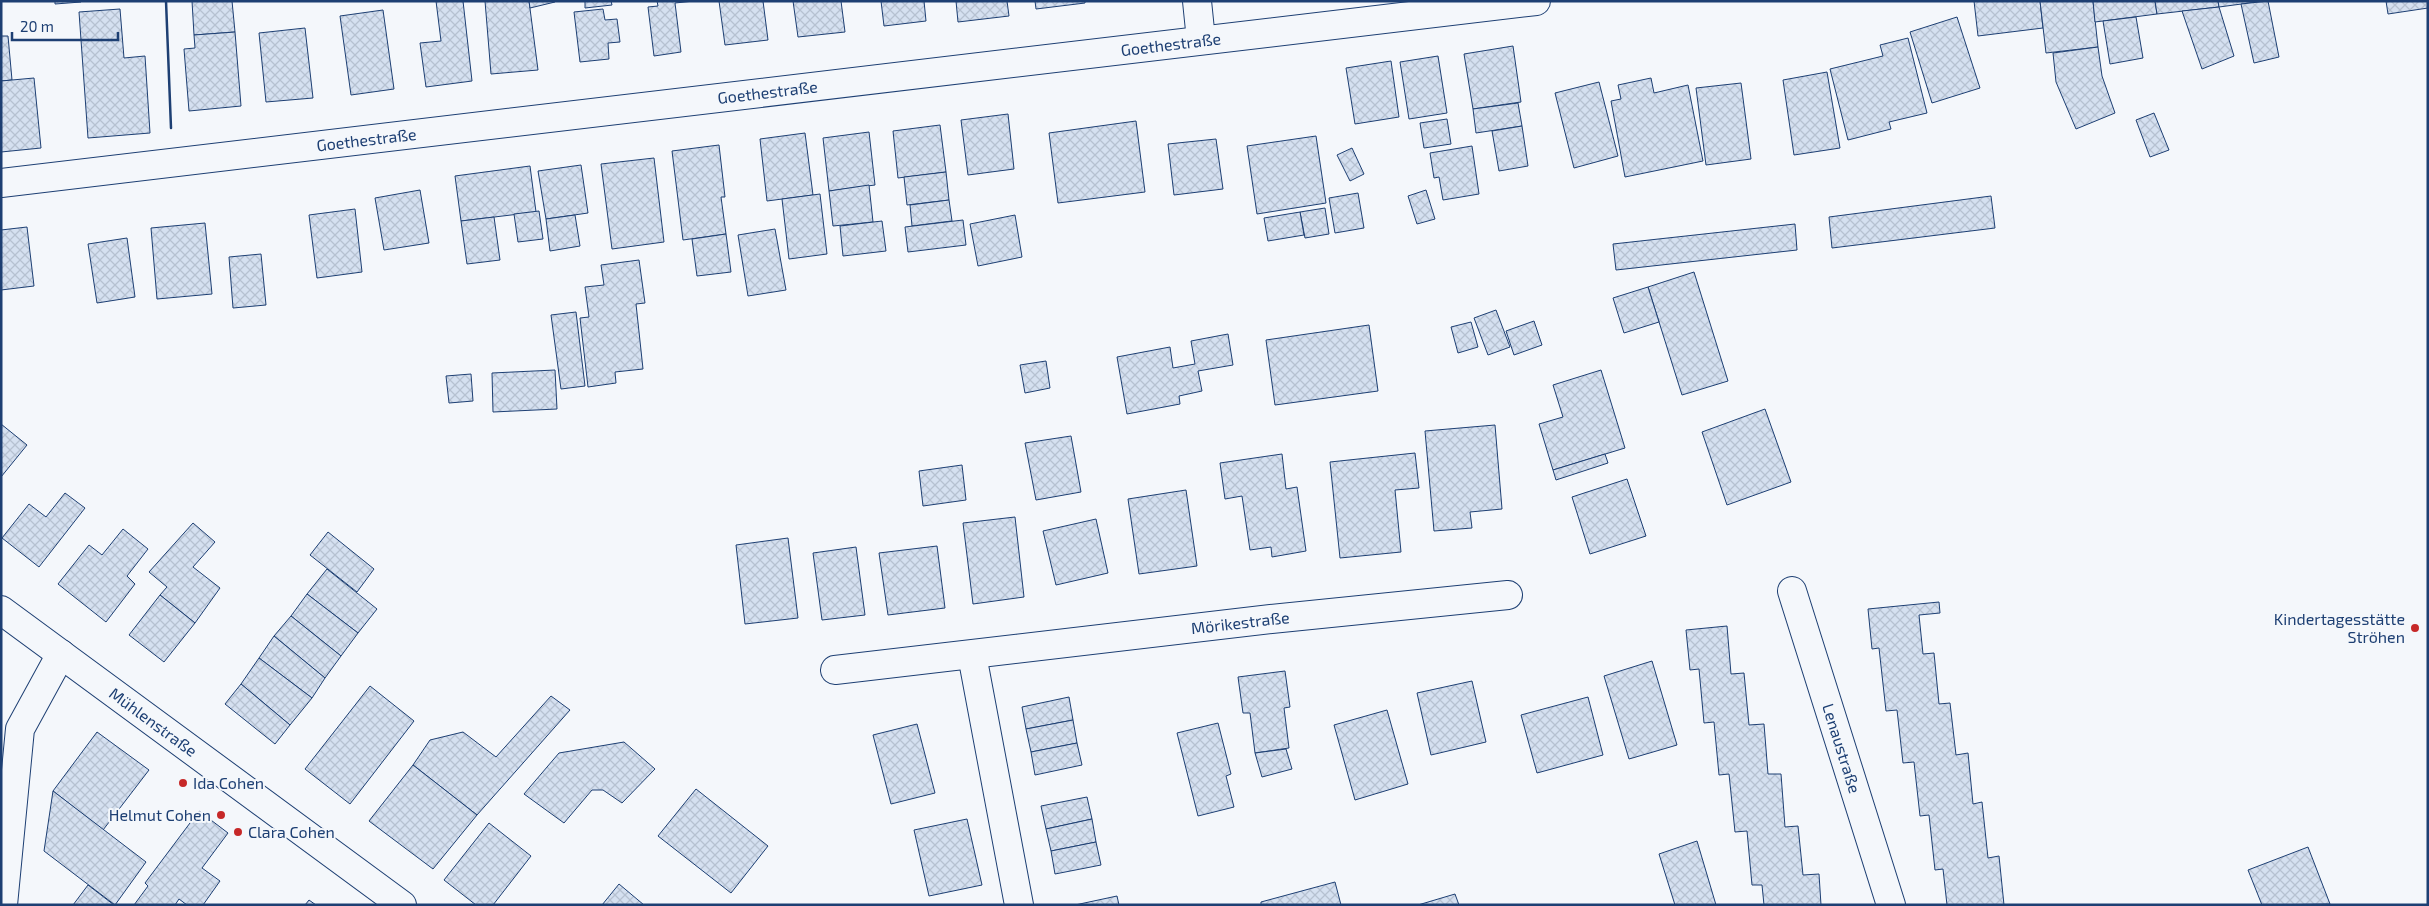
<svg xmlns="http://www.w3.org/2000/svg" width="2429" height="906" font-family="'Exo 2',sans-serif">
  <style>
    .building { fill: url(#building-cross-hatch); stroke: #1d3f73 }
    .lines { fill: none; stroke-linecap: round; stroke-linejoin: round }
    .minor-casing { stroke: #1d3f73; stroke-width: 30 }
    .major-casing { stroke: #1d3f73; stroke-width: 30 }
    .minor { stroke: #f4f7fb; stroke-width: 28 }
    .major { stroke: #f4f7fb; stroke-width: 28 }
    .wall { stroke: #1d3f73; stroke-width: 2.5 }
    .poi-dot { fill: #c62828; stroke: #f4f7fb; stroke-width: 2 }
    .labels { text-anchor: middle; stroke-width: 4; stroke-linejoin: round; paint-order: stroke }
    .street-label { font-size: 16px; fill: #1d3f73; stroke: #f4f7fb }
    .poi-label { font-size: 16px; fill: #1d3f73; stroke: #f4f7fb; text-anchor: end }
  </style>
  <defs>
    <pattern id="building-cross-hatch" width="8" height="8" patternUnits="userSpaceOnUse" patternTransform="scale(1.25)"><rect width="8" height="8" fill="#d5e0f0"/><path d="M0 0l8 8M0 8l8-8" fill="none" stroke="#b6c1d1"/></pattern>
  </defs>
  <rect width="100%" height="100%" fill="#f4f7fb"/>
  <g class="building">
    <path d="M55,1H81V2L55,4Z"/>
    <path d="M192,1H232L235,32L194,35Z"/>
    <path d="M436,1H463L472,81L426,87L420,43L441,41Z"/>
    <path d="M485,1H529L538,70L491,74Z"/>
    <path d="M529,1H555V2L530,8Z"/>
    <path d="M585,1H611L612,5L585,8Z"/>
    <path d="M657,1H694L675,3L681,52L654,56L648,7L658,6Z"/>
    <path d="M719,1H763L768,40L725,45Z"/>
    <path d="M793,1H841L845,32L798,37Z"/>
    <path d="M881,1H924L926,21L884,26Z"/>
    <path d="M956,1H1007L1009,16L958,22Z"/>
    <path d="M1035,1H1085V3L1036,9Z"/>
    <path d="M1974,1H2040L2043,28L1978,36Z"/>
    <path d="M2040,1H2093L2098,47L2046,53Z"/>
    <path d="M2093,1H2155L2157,14L2095,22Z"/>
    <path d="M2155,1H2218L2219,7L2157,14Z"/>
    <path d="M2218,1H2264L2219,7Z"/>
    <path d="M2268,1L2279,57L2254,63L2241,4Z"/>
    <path d="M2386,1H2428V8L2388,14Z"/>
    <path d="M2219,7L2234,56L2202,69L2182,11Z"/>
    <path d="M120,9L124,58L145,56L150,133L88,138L79,12Z"/>
    <path d="M603,9L605,20L617,19L620,42L608,43L609,59L580,62L574,12Z"/>
    <path d="M383,10L394,89L351,95L340,16Z"/>
    <path d="M1957,17L1980,88L1932,103L1910,32Z"/>
    <path d="M2136,17L2143,58L2110,64L2103,21Z"/>
    <path d="M305,28L313,98L266,102L259,33Z"/>
    <path d="M235,32L241,106L189,111L184,49L195,48L194,35Z"/>
    <path d="M1,36H8L12,80L1,81Z"/>
    <path d="M1908,38L1927,113L1889,122L1891,129L1848,140L1830,69L1883,56L1880,45Z"/>
    <path d="M1513,46L1521,102L1473,109L1464,54Z"/>
    <path d="M2098,47L2102,76L2115,113L2076,129L2056,82L2053,53Z"/>
    <path d="M1438,56L1447,113L1409,119L1400,62Z"/>
    <path d="M1391,61L1399,117L1355,124L1346,68Z"/>
    <path d="M1827,72L1840,148L1794,155L1783,80Z"/>
    <path d="M34,78L41,148L1,152V81Z"/>
    <path d="M1651,78L1654,93L1688,85L1703,161L1625,177L1611,101L1621,99L1618,85Z"/>
    <path d="M1599,82L1618,156L1574,168L1555,93Z"/>
    <path d="M1741,83L1751,159L1706,165L1696,88Z"/>
    <path d="M1518,103L1522,126L1476,133L1473,109Z"/>
    <path d="M2154,113L2169,150L2150,157L2136,120Z"/>
    <path d="M1008,114L1014,169L968,175L961,120Z"/>
    <path d="M1447,119L1451,144L1424,148L1420,123Z"/>
    <path d="M1136,121L1145,192L1058,203L1049,133Z"/>
    <path d="M940,125L946,172L898,178L893,131Z"/>
    <path d="M1522,126L1528,166L1499,171L1492,131Z"/>
    <path d="M869,132L875,185L829,191L823,138Z"/>
    <path d="M805,133L813,195L767,201L760,139Z"/>
    <path d="M1316,136L1326,203L1257,214L1247,146Z"/>
    <path d="M1216,139L1223,189L1174,195L1168,144Z"/>
    <path d="M719,145L725,197H721L726,234L683,240L672,151Z"/>
    <path d="M1472,146L1479,194L1443,200L1439,177L1434,178L1430,153Z"/>
    <path d="M1352,148L1364,174L1350,181L1337,155Z"/>
    <path d="M654,158L664,242L612,249L601,164Z"/>
    <path d="M581,165L588,213L546,219L538,171Z"/>
    <path d="M530,166L536,212L461,221L455,176Z"/>
    <path d="M946,172L949,200L907,205L904,177Z"/>
    <path d="M869,185L873,222L833,226L829,191Z"/>
    <path d="M420,190L429,243L384,250L375,198Z"/>
    <path d="M1426,190L1435,219L1417,224L1408,196Z"/>
    <path d="M1358,193L1364,228L1335,233L1329,198Z"/>
    <path d="M820,194L827,254L789,259L782,199Z"/>
    <path d="M1991,196L1995,228L1832,248L1829,217Z"/>
    <path d="M949,200L952,221L912,226L910,205Z"/>
    <path d="M1325,208L1329,234L1305,238L1300,212Z"/>
    <path d="M355,209L362,272L317,278L309,215Z"/>
    <path d="M539,211L543,239L518,242L514,214Z"/>
    <path d="M1300,212L1304,235L1268,241L1264,218Z"/>
    <path d="M575,215L580,246L550,251L546,219Z"/>
    <path d="M1015,215L1022,257L978,266L970,224Z"/>
    <path d="M494,217L500,260L467,264L461,221Z"/>
    <path d="M963,220L966,245L908,252L905,227Z"/>
    <path d="M882,221L886,251L843,256L840,226Z"/>
    <path d="M205,223L212,294L157,299L151,228Z"/>
    <path d="M1795,224L1797,250L1616,270L1613,244Z"/>
    <path d="M27,227L34,286L1,290V230Z"/>
    <path d="M775,229L786,290L748,296L738,235Z"/>
    <path d="M726,234L731,272L697,276L692,239Z"/>
    <path d="M127,238L135,297L97,303L88,244Z"/>
    <path d="M261,254L266,305L233,308L229,257Z"/>
    <path d="M639,260L645,303L636,304L643,369L615,372L616,383L588,387L580,318L589,317L585,287L604,285L601,265Z"/>
    <path d="M1694,272L1728,381L1682,395L1648,287Z"/>
    <path d="M1648,287L1659,322L1624,333L1613,298Z"/>
    <path d="M1496,310L1510,347L1488,355L1474,318Z"/>
    <path d="M576,312L585,386L561,389L551,315Z"/>
    <path d="M1534,321L1542,345L1514,355L1506,331Z"/>
    <path d="M1471,322L1478,347L1458,353L1451,327Z"/>
    <path d="M1369,325L1378,391L1275,405L1266,340Z"/>
    <path d="M1228,334L1233,365L1198,371L1202,391L1179,396L1180,404L1127,414L1117,357L1170,347L1173,368L1195,364L1191,341Z"/>
    <path d="M1046,361L1050,388L1025,393L1020,365Z"/>
    <path d="M555,370L557,409L493,412L492,373Z"/>
    <path d="M1601,370L1625,448L1553,470L1539,424L1563,417L1553,385Z"/>
    <path d="M471,374L473,401L449,403L446,376Z"/>
    <path d="M1765,409L1791,482L1727,505L1702,432Z"/>
    <path d="M1,424L27,445L1,477Z"/>
    <path d="M1495,425L1502,509L1470,512L1472,528L1434,531L1425,431Z"/>
    <path d="M1071,436L1081,492L1036,500L1025,443Z"/>
    <path d="M1415,453L1419,488L1395,490L1401,552L1340,558L1330,462Z"/>
    <path d="M1282,454L1286,489L1297,487L1306,551L1272,557L1271,547L1250,550L1242,496L1225,499L1220,463Z"/>
    <path d="M1605,454L1608,463L1556,480L1553,470Z"/>
    <path d="M962,465L966,500L923,506L919,471Z"/>
    <path d="M1627,479L1646,536L1590,554L1572,497Z"/>
    <path d="M1186,490L1197,566L1139,574L1128,499Z"/>
    <path d="M65,493L85,508L39,567L2,538L29,504L46,517Z"/>
    <path d="M1015,517L1024,597L973,604L963,523Z"/>
    <path d="M1096,519L1108,573L1056,585L1043,531Z"/>
    <path d="M193,523L215,542L193,567L220,588L195,623L160,595L167,587L149,572Z"/>
    <path d="M123,529L148,549L127,576L135,584L106,622L58,584L89,545L102,555Z"/>
    <path d="M328,532L374,569L357,592L310,555Z"/>
    <path d="M788,538L798,618L745,624L736,545Z"/>
    <path d="M937,546L945,608L888,615L879,553Z"/>
    <path d="M856,547L865,615L822,620L813,553Z"/>
    <path d="M327,569L377,609L358,633L307,594Z"/>
    <path d="M307,594L358,633L341,656L291,616Z"/>
    <path d="M160,595L195,623L164,662L129,635Z"/>
    <path d="M1939,602L1940,613L1919,615L1923,654L1934,653L1939,704L1950,703L1956,755L1968,753L1973,804L1982,802L1988,858L1999,856L2004,905H1947L1943,869L1935,870L1929,815L1920,816L1914,762L1903,763L1897,710L1886,711L1879,648L1872,649L1868,609Z"/>
    <path d="M291,616L341,656L325,678L274,636Z"/>
    <path d="M1727,626L1731,674L1744,673L1749,725L1764,724L1768,774H1781L1785,827L1798,826L1803,875L1819,874L1821,905H1764L1762,885H1752L1747,831L1735,832L1729,774L1719,775L1714,722L1704,723L1699,669L1690,670L1686,630Z"/>
    <path d="M274,636L325,678L312,698L259,658Z"/>
    <path d="M259,658L312,698L290,725L241,684Z"/>
    <path d="M1652,661L1677,745L1629,759L1604,676Z"/>
    <path d="M1285,671L1290,707L1284,708L1289,748L1255,753L1250,713H1243L1238,677Z"/>
    <path d="M1472,681L1486,742L1431,755L1417,693Z"/>
    <path d="M241,684L290,725L275,744L225,704Z"/>
    <path d="M370,686L414,721L350,804L305,769Z"/>
    <path d="M551,696L570,710L477,815L413,765L430,740L463,732L496,757Z"/>
    <path d="M1069,697L1073,720L1026,729L1022,707Z"/>
    <path d="M1588,697L1603,755L1537,773L1521,715Z"/>
    <path d="M1387,710L1408,784L1355,800L1334,725Z"/>
    <path d="M1073,720L1077,743L1031,752L1026,729Z"/>
    <path d="M1218,723L1231,774L1226,776L1234,807L1198,816L1177,733Z"/>
    <path d="M917,724L935,793L891,804L873,735Z"/>
    <path d="M97,732L149,770L103,830L53,791Z"/>
    <path d="M624,742L655,769L622,803L603,790H592L564,823L524,794L559,753Z"/>
    <path d="M1077,743L1082,765L1035,775L1031,752Z"/>
    <path d="M1286,749L1292,769L1262,777L1255,753Z"/>
    <path d="M413,765L477,815L433,869L369,821Z"/>
    <path d="M696,789L768,846L731,893L658,836Z"/>
    <path d="M53,791L146,862L115,905L44,851Z"/>
    <path d="M1087,797L1092,819L1046,829L1041,806Z"/>
    <path d="M199,811L228,833L202,868L220,881L203,905H187L179,899L175,905H134L148,886L145,883Z"/>
    <path d="M967,819L982,885L929,896L914,830Z"/>
    <path d="M1092,819L1096,842L1051,851L1046,829Z"/>
    <path d="M489,823L531,856L493,905H476L444,880Z"/>
    <path d="M1697,841L1716,905H1675L1659,854Z"/>
    <path d="M1096,842L1101,865L1055,874L1051,851Z"/>
    <path d="M2308,847L2330,904L2262,905L2248,870Z"/>
    <path d="M1335,882L1341,905H1261V902Z"/>
    <path d="M619,884L644,905H602Z"/>
    <path d="M88,885L114,905H73Z"/>
    <path d="M1455,894L1459,905H1418Z"/>
    <path d="M1117,896L1119,905H1075Z"/>
    <path d="M309,900L316,905H305Z"/>
  </g>
  <g class="lines">
    <g class="minor-casing">
      <g id="minor">
        <path d="M1197,1L1201,40"/>
        <path id="s1" d="M1,183L1536,1"/>
        <path id="s2" d="M1792,591L1891,905"/>
        <path d="M972,655L1019,905"/>
        <path id="s3" d="M835,670L1271,619L1508,595"/>
        <path d="M3,905L20,729L61,654"/>
      </g>
    </g>
    <g class="major-casing">
      <g id="major">
        <path id="s4" d="M1,610L402,905"/>
      </g>
    </g>
    <use href="#minor" class="minor"/>
    <use href="#major" class="major"/>
    <path class="wall" d="M166,1L171,128"/>
  </g>
  <g class="poi-dot">
    <circle cx="2415" cy="628" r="5"/>
    <circle cx="183" cy="783" r="5"/>
    <circle cx="221" cy="815" r="5"/>
    <circle cx="238" cy="832" r="5"/>
  </g>
  <g class="labels">
    <g class="street-label">
      <text dy="6" stroke="none"><textPath href="#s1" startOffset="1178">Goethestraße</textPath></text>
      <text dy="6" stroke="none"><textPath href="#s1" startOffset="772">Goethestraße</textPath></text>
      <text dy="6" stroke="none"><textPath href="#s1" startOffset="368">Goethestraße</textPath></text>
      <text dy="6" stroke="none"><textPath href="#s3" startOffset="408">Mörikestraße</textPath></text>
      <text dy="6" stroke="none"><textPath href="#s4" startOffset="189">Mühlenstraße</textPath></text>
      <text dy="6" stroke="none"><textPath href="#s2" startOffset="165">Lenaustraße</textPath></text>
    </g>
    <g class="poi-label">
      <text x="2405" y="625">Kindertagesstätte<tspan x="2405" dy="18">Ströhen</tspan></text>
      <text x="193" y="789" text-anchor="start">Ida Cohen</text>
      <text x="211" y="821">Helmut Cohen</text>
      <text x="248" y="838" text-anchor="start">Clara Cohen</text>
    </g>
  </g>
  <rect width="2429" height="906" fill="none" stroke="#1d3f73" stroke-width="5"/>
  <path d="M12 32v8h106v-8" fill="none" stroke="#1d3f73" stroke-width="2.5"/>
  <text x="20" y="32" font-size="15" fill="#1d3f73" stroke="#f4f7fb" stroke-width="4" paint-order="stroke">20 m</text>
</svg>
